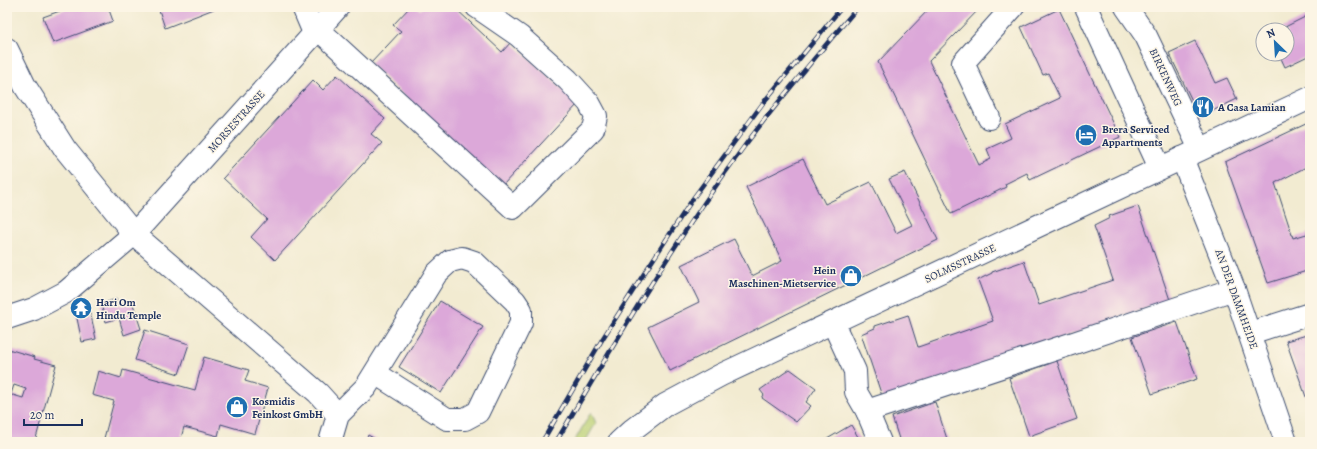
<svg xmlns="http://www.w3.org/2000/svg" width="1317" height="449" font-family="Alegreya,serif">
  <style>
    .green { fill: #bbd074; stroke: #6b8069 }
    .building { fill: #dca8d9 }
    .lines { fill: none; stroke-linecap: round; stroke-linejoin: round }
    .minor-casing { stroke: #3b4b6f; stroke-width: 24 }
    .minor { stroke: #fff; stroke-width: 22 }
    .rail-casing { stroke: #1b2f5e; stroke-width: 4.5 }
    .rail { stroke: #fcf5e5; stroke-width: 3; stroke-dasharray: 9; stroke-linecap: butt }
    .labels { text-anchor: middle; stroke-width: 3; stroke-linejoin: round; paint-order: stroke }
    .street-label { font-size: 11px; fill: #1b2f5e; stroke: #fcf5e5 }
    .poi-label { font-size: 11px; font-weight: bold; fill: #1b2f5e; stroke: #fcf5e5; text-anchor: start }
  </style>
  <rect width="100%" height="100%" fill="#fcf5e5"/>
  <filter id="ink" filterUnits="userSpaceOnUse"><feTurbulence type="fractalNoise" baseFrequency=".025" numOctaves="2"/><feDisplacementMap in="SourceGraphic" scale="8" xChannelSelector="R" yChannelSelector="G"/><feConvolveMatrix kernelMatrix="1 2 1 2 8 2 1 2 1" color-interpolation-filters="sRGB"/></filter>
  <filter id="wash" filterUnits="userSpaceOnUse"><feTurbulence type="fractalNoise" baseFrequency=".012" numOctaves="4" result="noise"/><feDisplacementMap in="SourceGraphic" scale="16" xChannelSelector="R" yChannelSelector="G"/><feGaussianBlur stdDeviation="0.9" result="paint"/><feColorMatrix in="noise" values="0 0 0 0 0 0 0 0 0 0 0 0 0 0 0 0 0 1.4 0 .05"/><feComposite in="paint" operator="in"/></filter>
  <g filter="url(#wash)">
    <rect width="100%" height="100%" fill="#f2ebd1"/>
    <path class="green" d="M591,412L596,423L585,442H574Z"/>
    <g id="blocks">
      <g class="building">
        <path d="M71,7H108L113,21L53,43L43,17Z"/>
        <path d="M158,7H219L165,28Z"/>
        <path d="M410,7H417L420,10L423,7H454L502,52L511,42L578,104L502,186L370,64L401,31L393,25Z"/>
        <path d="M931,7H981L929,61L979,165L991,159L987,149L1011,138L1005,124L1060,98L1048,73L1043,75L1021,27L1059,9L1120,137L1030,180L1027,173L1005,184L1006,187L951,214L878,62Z"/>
        <path d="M1309,15L1310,55L1285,67L1279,54H1287V30H1279Z"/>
        <path d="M1195,41L1215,83L1227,78L1237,99L1200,117L1169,53Z"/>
        <path d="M337,75L385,119L371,134L382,143L275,260L251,237L267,219L223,178L313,80L323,90Z"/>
        <path d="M1310,122V165L1275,183L1293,238L1310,233V270L1268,283L1225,162Z"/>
        <path d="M803,159L825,204L871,182L896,233L912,225L889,179L905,172L938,240L670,371L648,327L699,302L681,265L734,239L752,276L782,261L746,187Z"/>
        <path d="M1138,206L1170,300L883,399L861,334L875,328V326L908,315L918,347L993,321L978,280L992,273V272L1024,261L1039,305L1113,280L1094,226L1110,218L1109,216Z"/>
        <path d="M116,299L118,306L132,301L141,329L124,335L119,318L106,322L101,304Z"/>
        <path d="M440,301L483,327L441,393L399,367Z"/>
        <path d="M89,306L96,339L82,342L75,309Z"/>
        <path d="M1177,322L1197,379L1152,394L1132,337Z"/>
        <path d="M145,330L189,344L179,374L135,360Z"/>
        <path d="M1310,334V408L1286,341Z"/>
        <path d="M8,349L35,357L34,359L56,365L35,442H7V397L13,395L23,398L26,389L14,385L11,394L7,393V353Z"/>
        <path d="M204,357L249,370L245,381L268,388L255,434L221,424L218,436L184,427L180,442H103L114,401L92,395L98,371L121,378L123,370L195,390Z"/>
        <path d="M1057,361L1077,419L1029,436L1009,378Z"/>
        <path d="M790,369L816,388L806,402L811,406L796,422L762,398L764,395L760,390Z"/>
        <path d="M935,402L948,442H900L892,417Z"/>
        <path d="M851,425L861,442H822Z"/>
        <path d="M368,435L381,442H364Z"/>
      </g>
    </g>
  </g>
  <g filter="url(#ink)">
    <use href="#blocks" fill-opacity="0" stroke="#3b4b6f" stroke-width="1"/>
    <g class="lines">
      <g class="minor-casing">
        <g id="minor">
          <path d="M303,7L314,33"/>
          <path d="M1086,7L1160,168"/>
          <path d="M1126,7L1146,36L1200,149"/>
          <path d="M318,29L513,208L593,129L596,116L589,103L568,80L519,36L477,7"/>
          <path d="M7,49L25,86L65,149L134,234L318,393L338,415"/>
          <path d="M989,118L963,63L1013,7"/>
          <path d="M1182,158L1234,289L1286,442"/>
          <path d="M7,318L34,309L66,292L134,234L338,7"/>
          <path d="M833,323L855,371L856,392L867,411L880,442"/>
          <path d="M1250,333L1310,314"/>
          <path d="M867,411L1071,344L1234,289"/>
          <path d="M330,442L338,415L366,387L436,274L450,261L462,258L474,262L515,301L521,310V323L478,412L465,419H447L375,373"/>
          <path d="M619,442L632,430L665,405L721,375L1310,98"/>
        </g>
      </g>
      <use href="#minor" class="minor"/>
      <g class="rail-casing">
        <g id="rail">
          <path d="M542,442L603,338L645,272L694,197L763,103L842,7"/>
          <path d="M556,442C615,342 674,242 743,148C779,99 819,53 858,7"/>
        </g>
      </g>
      <use href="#rail" class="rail"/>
    </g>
  </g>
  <defs>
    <g id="restaurant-disc" transform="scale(1.15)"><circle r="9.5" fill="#1f6fb2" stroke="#fcf5e5"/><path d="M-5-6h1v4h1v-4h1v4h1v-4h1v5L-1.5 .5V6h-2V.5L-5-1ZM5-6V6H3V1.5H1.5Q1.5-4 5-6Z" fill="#fff"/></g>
    <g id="hotel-disc" transform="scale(1.15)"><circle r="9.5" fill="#1f6fb2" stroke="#fcf5e5"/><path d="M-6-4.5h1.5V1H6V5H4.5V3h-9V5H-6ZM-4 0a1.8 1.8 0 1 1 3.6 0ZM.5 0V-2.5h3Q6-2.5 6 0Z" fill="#fff"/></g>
    <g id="shop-disc" transform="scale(1.15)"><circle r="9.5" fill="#1f6fb2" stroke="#fcf5e5"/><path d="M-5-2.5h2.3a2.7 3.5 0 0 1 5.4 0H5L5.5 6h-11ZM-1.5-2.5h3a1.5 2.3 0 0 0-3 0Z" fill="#fff"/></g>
    <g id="temple-disc" transform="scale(1.15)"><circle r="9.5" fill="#1f6fb2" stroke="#fcf5e5"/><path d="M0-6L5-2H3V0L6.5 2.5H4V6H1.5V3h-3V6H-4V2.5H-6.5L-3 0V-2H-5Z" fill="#fff"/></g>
  </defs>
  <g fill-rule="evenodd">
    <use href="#restaurant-disc" x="1203" y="107"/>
    <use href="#hotel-disc" x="1086" y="135"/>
    <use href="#shop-disc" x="851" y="276"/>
    <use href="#temple-disc" x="81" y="308"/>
    <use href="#shop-disc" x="237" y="407"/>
  </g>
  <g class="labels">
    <g class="street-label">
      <text transform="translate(1166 77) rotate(65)" y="4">BIRKENWEG</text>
      <text transform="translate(236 121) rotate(-48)" y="4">MORSESTRASSE</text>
      <text transform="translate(960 263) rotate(-25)" y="4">SOLMSSTRASSE</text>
      <text transform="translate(1237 299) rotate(70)" y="4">AN DER DAMMHEIDE</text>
    </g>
    <g class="poi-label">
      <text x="1218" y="111">A Casa Lamian</text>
      <text x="1102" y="133">Brera Serviced<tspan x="1102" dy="13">Appartments</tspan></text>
      <text x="836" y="274" text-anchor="end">Hein<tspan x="836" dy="13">Maschinen-Mietservice</tspan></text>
      <text x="96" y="306">Hari Om<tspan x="96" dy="13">Hindu Temple</tspan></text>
      <text x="252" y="405">Kosmidis<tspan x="252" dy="13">Feinkost GmbH</tspan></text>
    </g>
  </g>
  <rect width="1317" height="449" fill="none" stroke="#fcf5e5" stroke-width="24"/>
  <g transform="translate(1275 42) rotate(335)"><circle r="19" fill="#fcf5e5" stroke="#a2a6af"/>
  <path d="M0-3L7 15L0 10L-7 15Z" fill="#1f6fb2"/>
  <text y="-6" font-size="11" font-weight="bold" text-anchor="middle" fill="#1b2f5e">N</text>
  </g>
  <path d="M24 419v6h58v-6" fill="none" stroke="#1b2f5e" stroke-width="2"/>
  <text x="30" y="419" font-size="12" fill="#1b2f5e" stroke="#fcf5e5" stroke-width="3" paint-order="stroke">20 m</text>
</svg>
